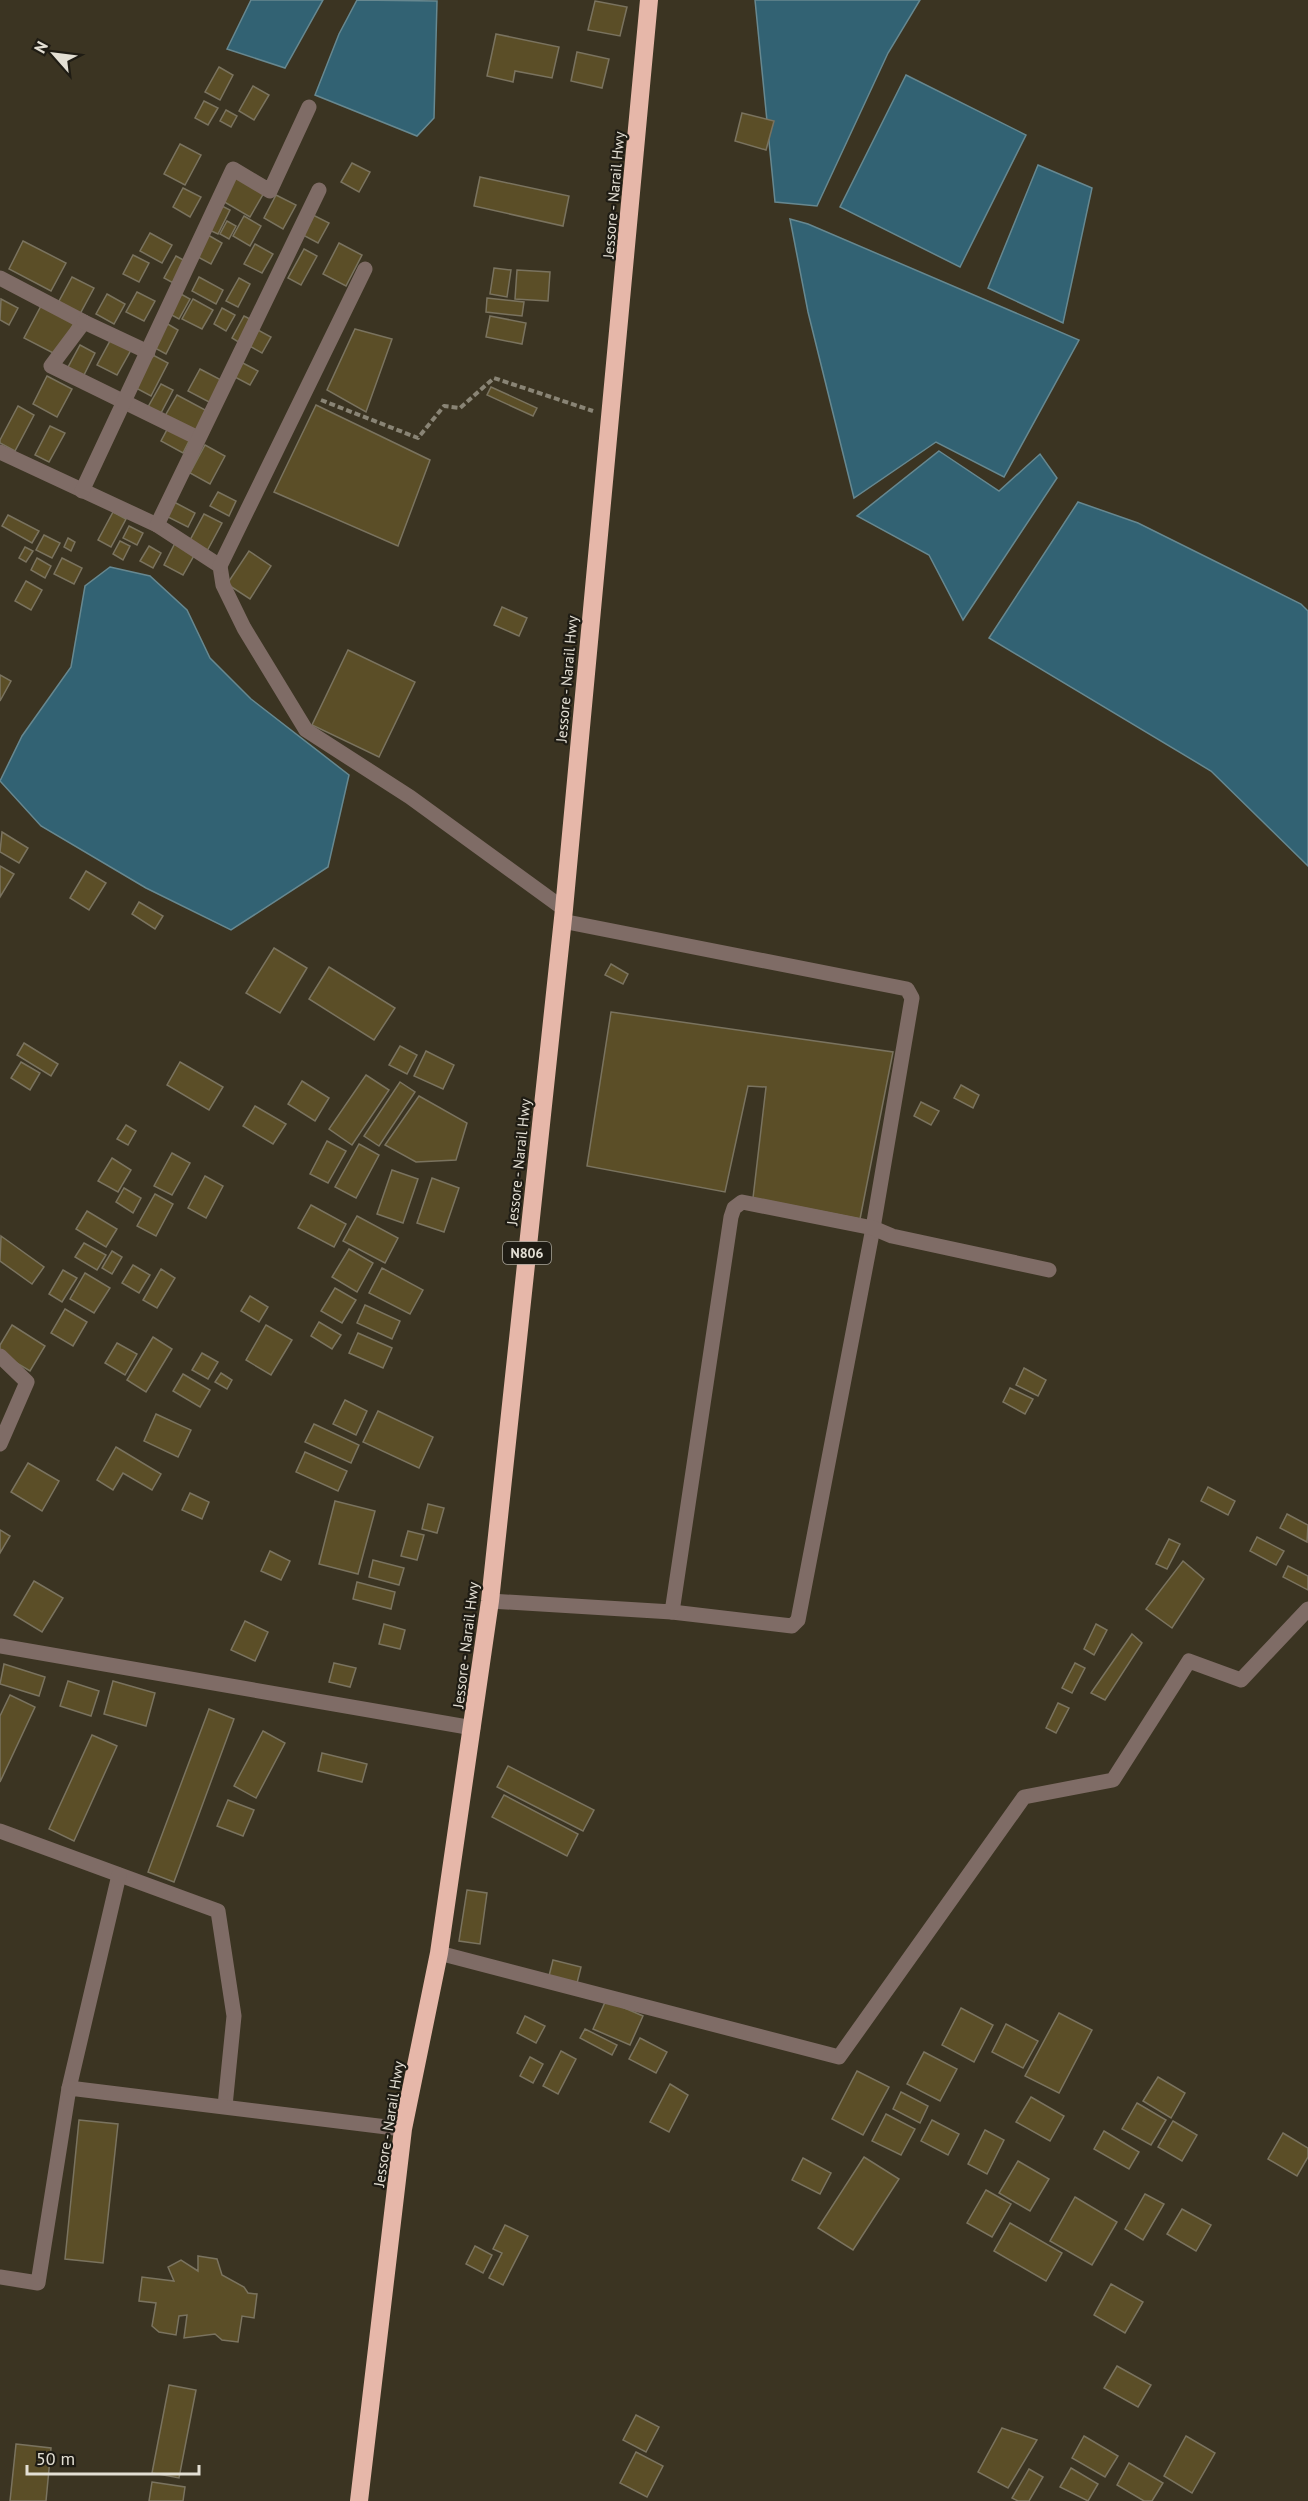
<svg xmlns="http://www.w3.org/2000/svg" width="1308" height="2501" font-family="'PT Sans',sans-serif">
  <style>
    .water { fill: #326273; stroke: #678890; stroke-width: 1.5 }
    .building { fill: #5b4e27; stroke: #7a735f; stroke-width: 1.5 }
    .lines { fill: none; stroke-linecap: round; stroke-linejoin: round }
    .path { stroke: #898475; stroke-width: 4; stroke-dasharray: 6 3; stroke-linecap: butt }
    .minor { stroke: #7f6c66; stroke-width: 15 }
    .highway { stroke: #e6b7a9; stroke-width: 18 }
    .labels { text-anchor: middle; stroke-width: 4.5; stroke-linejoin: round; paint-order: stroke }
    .shield { fill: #1f1c14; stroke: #a8a49a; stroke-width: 1.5 }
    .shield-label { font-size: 14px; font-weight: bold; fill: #e3dfd4 }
    .street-label { font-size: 15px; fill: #e3dfd4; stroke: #1f1c14 }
  </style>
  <rect width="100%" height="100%" fill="#3b3422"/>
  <g class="water">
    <path d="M251,0H323L285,68L227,49Z"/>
    <path d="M357,0L437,1L434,118L417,136L315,95L339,34Z"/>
    <path d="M755,0H920L888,53L817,206L775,202Z"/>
    <path d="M906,75L1026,135L960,267L840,207Z"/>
    <path d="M1038,165L1092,188L1063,323L988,288Z"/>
    <path d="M790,219L808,224L1079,340L1004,477L936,442L854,498L808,312Z"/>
    <path d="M939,451L999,491L1040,454L1057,478L963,620L929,555L857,516Z"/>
    <path d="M1078,502L1138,523L1301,604L1308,611V866L1211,771L989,638Z"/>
    <path d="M110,567L150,576L187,610L210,658L251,699L349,775L328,867L231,930L146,888L41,826L0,781L22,736L71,667L85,586Z"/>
  </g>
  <g class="building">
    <path d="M595,1L627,7L620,36L588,30Z"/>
    <path d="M496,34L559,47L552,78L515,71L513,82L487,76Z"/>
    <path d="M577,52L609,59L602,88L571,81Z"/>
    <path d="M219,67L233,75L220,100L205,92Z"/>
    <path d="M253,86L269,95L254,120L239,111Z"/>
    <path d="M204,101L218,108L208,125L195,118Z"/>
    <path d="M226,110L237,116L231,127L220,121Z"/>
    <path d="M742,113L774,121L766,150L735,141Z"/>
    <path d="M180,144L201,155L185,185L164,174Z"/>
    <path d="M352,163L370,172L359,192L341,182Z"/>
    <path d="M236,174L265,191L250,217L221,200Z"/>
    <path d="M480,177L569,196L563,226L474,206Z"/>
    <path d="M183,188L201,197L190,217L173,207Z"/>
    <path d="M276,195L296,205L283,229L264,218Z"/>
    <path d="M220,205L230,210L218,234L207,229Z"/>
    <path d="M311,214L329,223L318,243L301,234Z"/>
    <path d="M244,216L261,226L250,246L233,236Z"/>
    <path d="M227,221L236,226L229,239L220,234Z"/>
    <path d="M150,233L172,245L162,263L140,251Z"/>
    <path d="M208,235L222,243L211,264L196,256Z"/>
    <path d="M23,241L66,263L51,291L9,269Z"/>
    <path d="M339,243L362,255L346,286L323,274Z"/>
    <path d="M255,244L273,254L262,273L244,264Z"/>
    <path d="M304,249L317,256L301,285L288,278Z"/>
    <path d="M133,255L149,263L139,282L123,274Z"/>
    <path d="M176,256L189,263L177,285L164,278Z"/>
    <path d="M494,268L511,270L507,297L490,294Z"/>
    <path d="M517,270L550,272L548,301L515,299Z"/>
    <path d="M72,277L94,288L80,314L58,303Z"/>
    <path d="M199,277L223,290L216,304L192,291Z"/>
    <path d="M239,278L250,284L238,307L226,301Z"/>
    <path d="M137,292L155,301L144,321L126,312Z"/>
    <path d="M179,293L190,299L179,319L168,313Z"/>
    <path d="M107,294L125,304L114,324L96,314Z"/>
    <path d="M487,298L524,302L522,316L486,312Z"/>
    <path d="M1,299L18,308L9,325L0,320Z"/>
    <path d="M193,299L213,310L202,329L182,319Z"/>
    <path d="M42,304L75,321L57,355L24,338Z"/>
    <path d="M222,308L235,315L226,331L214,324Z"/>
    <path d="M244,316L252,320L240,343L232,338Z"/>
    <path d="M490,316L526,323L522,344L486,337Z"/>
    <path d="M166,323L178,330L166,354L153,347Z"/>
    <path d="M254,328L271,337L262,353L246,344Z"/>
    <path d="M355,329L392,339L366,412L327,390Z"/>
    <path d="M111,339L131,350L117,375L97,365Z"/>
    <path d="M80,345L95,353L83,377L67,369Z"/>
    <path d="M151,354L168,363L151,396L134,387Z"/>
    <path d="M239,361L258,371L250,385L231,375Z"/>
    <path d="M200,369L223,381L211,403L188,391Z"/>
    <path d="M47,376L72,389L57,417L33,404Z"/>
    <path d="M161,384L173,390L161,413L148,407Z"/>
    <path d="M491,387L537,408L533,416L487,395Z"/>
    <path d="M177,395L209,412L198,433L165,416Z"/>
    <path d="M316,405L430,460L398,546L274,492Z"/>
    <path d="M18,406L34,415L15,451L0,443V440Z"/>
    <path d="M50,426L65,433L49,462L35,455Z"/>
    <path d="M169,426L191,437L183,453L161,441Z"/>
    <path d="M205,445L225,456L210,484L190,473Z"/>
    <path d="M218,492L236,501L229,516L210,506Z"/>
    <path d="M174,502L195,513L188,527L166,516Z"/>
    <path d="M113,512L126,519L111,547L98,540Z"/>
    <path d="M204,514L222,523L207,551L189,542Z"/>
    <path d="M8,515L39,531L32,543L2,526Z"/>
    <path d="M129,526L143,533L137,545L123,538Z"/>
    <path d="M44,535L60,543L52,558L36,550Z"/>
    <path d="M68,538L75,542L71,551L64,547Z"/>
    <path d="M120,541L130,546L123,560L113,554Z"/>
    <path d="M176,541L196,552L183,575L164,565Z"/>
    <path d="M149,546L161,553L153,568L140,561Z"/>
    <path d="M25,547L33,551L26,562L19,558Z"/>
    <path d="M249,551L271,566L250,599L227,584Z"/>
    <path d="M37,558L51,566L45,578L31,570Z"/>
    <path d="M62,558L82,568L74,584L54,574Z"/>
    <path d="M26,581L42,590L31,610L15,601Z"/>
    <path d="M502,607L527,618L519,636L494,625Z"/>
    <path d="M348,650L415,682L379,757L312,725Z"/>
    <path d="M0,675L11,681L0,701Z"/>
    <path d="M2,832L28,848L19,863L0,852Z"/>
    <path d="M0,866L14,874L0,897Z"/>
    <path d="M86,871L106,883L89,910L70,898Z"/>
    <path d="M139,902L163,916L155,929L132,914Z"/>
    <path d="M274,948L307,968L280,1013L246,993Z"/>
    <path d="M611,964L628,974L623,984L605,975Z"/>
    <path d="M329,967L395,1008L374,1040L309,999Z"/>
    <path d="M611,1012L893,1052L860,1219L753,1198L766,1087L748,1086L725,1192L587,1166Z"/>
    <path d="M24,1043L58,1064L51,1076L17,1055Z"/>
    <path d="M400,1046L417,1055L407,1074L389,1065Z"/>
    <path d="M426,1051L454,1065L443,1089L414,1076Z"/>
    <path d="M21,1062L40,1073L30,1090L11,1078Z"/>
    <path d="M180,1062L223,1087L209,1110L167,1085Z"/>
    <path d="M366,1075L389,1090L352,1145L329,1129Z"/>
    <path d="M302,1081L329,1098L315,1121L288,1104Z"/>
    <path d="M400,1082L415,1092L379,1146L364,1136Z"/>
    <path d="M961,1085L979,1095L973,1108L954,1098Z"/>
    <path d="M419,1096L467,1123L456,1160L416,1162L385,1145Z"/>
    <path d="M921,1102L939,1111L931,1125L914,1116Z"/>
    <path d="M255,1106L286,1124L273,1144L243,1126Z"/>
    <path d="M126,1125L136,1131L128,1145L117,1139Z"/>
    <path d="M327,1141L346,1151L328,1183L310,1174Z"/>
    <path d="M359,1144L379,1155L356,1198L335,1187Z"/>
    <path d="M172,1153L190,1163L172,1195L154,1186Z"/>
    <path d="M112,1158L131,1170L118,1192L98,1181Z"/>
    <path d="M392,1170L418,1179L403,1223L377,1214Z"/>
    <path d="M205,1176L223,1186L206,1218L188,1208Z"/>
    <path d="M432,1178L459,1188L444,1232L417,1223Z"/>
    <path d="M124,1188L141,1198L133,1213L116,1202Z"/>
    <path d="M155,1194L173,1204L156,1236L137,1226Z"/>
    <path d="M311,1205L346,1224L334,1247L298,1228Z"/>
    <path d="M87,1211L117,1229L106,1247L76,1229Z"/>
    <path d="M357,1216L398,1238L385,1263L343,1241Z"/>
    <path d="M1,1236L44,1267L32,1284L0,1261Z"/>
    <path d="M84,1243L106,1255L97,1270L75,1257Z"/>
    <path d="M349,1249L373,1263L357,1292L332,1277Z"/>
    <path d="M112,1251L122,1257L112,1274L102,1268Z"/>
    <path d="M133,1265L150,1275L139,1293L122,1283Z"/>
    <path d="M382,1268L423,1290L410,1314L369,1293Z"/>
    <path d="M161,1269L175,1278L157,1308L143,1300Z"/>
    <path d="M63,1270L77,1278L62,1302L49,1294Z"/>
    <path d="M85,1273L110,1288L94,1313L70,1299Z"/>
    <path d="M335,1288L356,1300L342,1323L321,1311Z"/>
    <path d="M250,1296L268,1307L259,1322L241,1311Z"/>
    <path d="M365,1305L400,1321L392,1339L357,1323Z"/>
    <path d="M65,1309L87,1322L73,1346L51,1333Z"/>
    <path d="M319,1322L341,1335L332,1349L311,1336Z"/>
    <path d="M12,1325L45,1346L30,1371L0,1353V1345Z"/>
    <path d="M266,1325L292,1340L271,1375L246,1360Z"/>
    <path d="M358,1333L392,1348L383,1368L349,1353Z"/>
    <path d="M153,1337L172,1349L146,1392L127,1380Z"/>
    <path d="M117,1343L137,1354L125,1375L105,1363Z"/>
    <path d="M202,1353L218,1362L208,1379L192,1370Z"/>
    <path d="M1024,1368L1046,1380L1038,1396L1016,1385Z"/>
    <path d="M221,1373L232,1380L227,1389L215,1382Z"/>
    <path d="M183,1374L210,1390L200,1407L173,1391Z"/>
    <path d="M1010,1388L1033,1399L1025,1414L1003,1402Z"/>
    <path d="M345,1400L367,1411L356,1435L333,1424Z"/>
    <path d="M378,1411L433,1437L419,1468L363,1442Z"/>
    <path d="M156,1414L191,1430L178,1457L144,1441Z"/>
    <path d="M314,1424L359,1445L351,1463L305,1442Z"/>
    <path d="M116,1447L161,1474L152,1490L123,1473L113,1490L97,1480Z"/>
    <path d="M305,1452L347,1471L338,1491L296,1472Z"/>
    <path d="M28,1463L59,1481L42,1511L11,1492Z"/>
    <path d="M1208,1487L1235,1501L1228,1515L1201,1501Z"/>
    <path d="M190,1493L209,1502L202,1519L182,1510Z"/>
    <path d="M335,1501L375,1511L358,1574L319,1564Z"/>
    <path d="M428,1504L444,1508L437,1533L422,1529Z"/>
    <path d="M1287,1514L1308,1525L1307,1542L1280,1528Z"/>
    <path d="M0,1530L10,1536L0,1553Z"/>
    <path d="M408,1531L424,1535L417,1560L401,1556Z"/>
    <path d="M1257,1537L1284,1551L1276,1565L1250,1551Z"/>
    <path d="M1169,1539L1180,1544L1167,1569L1156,1564Z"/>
    <path d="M270,1551L290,1561L281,1580L261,1571Z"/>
    <path d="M373,1560L404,1568L399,1585L369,1577Z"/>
    <path d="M1183,1561L1204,1579L1172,1628L1146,1609Z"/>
    <path d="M1288,1566L1308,1576V1590L1283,1577Z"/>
    <path d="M34,1581L63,1598L42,1632L14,1615Z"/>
    <path d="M357,1582L395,1592L391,1609L353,1599Z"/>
    <path d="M245,1621L268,1632L255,1661L231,1650Z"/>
    <path d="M384,1624L405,1630L400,1649L379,1644Z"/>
    <path d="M1096,1624L1107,1630L1094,1655L1084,1649Z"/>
    <path d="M1132,1634L1142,1643L1105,1700L1091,1693Z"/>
    <path d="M334,1663L356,1668L350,1687L329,1682Z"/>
    <path d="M1075,1663L1085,1668L1072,1693L1062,1688Z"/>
    <path d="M4,1664L45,1677L39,1696L0,1684Z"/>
    <path d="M68,1681L99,1691L91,1716L60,1706Z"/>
    <path d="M113,1681L155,1693L146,1726L104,1714Z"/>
    <path d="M10,1695L35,1707L0,1782V1716Z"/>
    <path d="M1058,1703L1069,1708L1056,1733L1046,1728Z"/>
    <path d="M209,1709L234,1719L174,1882L148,1872Z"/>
    <path d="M263,1731L285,1743L256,1798L234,1786Z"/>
    <path d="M92,1735L117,1746L74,1841L49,1829Z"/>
    <path d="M322,1753L367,1764L362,1782L318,1771Z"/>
    <path d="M508,1766L594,1810L583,1831L497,1787Z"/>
    <path d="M504,1795L578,1834L567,1856L492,1817Z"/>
    <path d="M228,1800L254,1810L243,1836L217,1826Z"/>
    <path d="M467,1890L487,1893L480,1944L459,1941Z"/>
    <path d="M553,1960L581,1967L577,1983L549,1976Z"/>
    <path d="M606,2000L643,2016L630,2045L593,2029Z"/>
    <path d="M961,2008L993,2025L974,2062L942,2045Z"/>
    <path d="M1059,2013L1092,2030L1059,2093L1025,2076Z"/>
    <path d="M525,2016L545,2026L536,2043L517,2033Z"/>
    <path d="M1006,2024L1038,2041L1023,2068L992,2052Z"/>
    <path d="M585,2029L617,2045L612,2055L580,2038Z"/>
    <path d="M640,2038L667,2052L656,2073L629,2059Z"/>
    <path d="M561,2051L576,2059L558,2094L543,2086Z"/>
    <path d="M924,2052L957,2069L940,2101L907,2084Z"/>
    <path d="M530,2057L543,2064L533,2083L520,2076Z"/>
    <path d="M857,2071L889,2087L863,2135L832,2119Z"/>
    <path d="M1158,2077L1185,2093L1171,2118L1143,2101Z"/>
    <path d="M670,2084L688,2095L669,2132L650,2122Z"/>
    <path d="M901,2092L928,2106L920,2123L893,2109Z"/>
    <path d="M1031,2097L1064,2116L1050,2141L1016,2122Z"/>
    <path d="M1137,2103L1166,2120L1151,2145L1122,2129Z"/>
    <path d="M886,2114L915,2129L901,2155L872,2141Z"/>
    <path d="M79,2120L118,2124L103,2263L65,2259Z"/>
    <path d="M932,2120L959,2134L948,2155L921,2141Z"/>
    <path d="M1173,2121L1197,2135L1182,2161L1158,2147Z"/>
    <path d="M985,2130L1004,2140L987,2174L968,2164Z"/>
    <path d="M1104,2131L1139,2152L1129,2169L1094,2149Z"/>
    <path d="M1283,2133L1308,2148V2157L1297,2176L1268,2159Z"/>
    <path d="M864,2157L899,2179L853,2250L818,2228Z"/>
    <path d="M803,2158L831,2173L820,2194L792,2180Z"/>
    <path d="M1018,2161L1049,2179L1030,2211L999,2193Z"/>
    <path d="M986,2190L1011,2204L992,2237L967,2223Z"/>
    <path d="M1145,2194L1164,2204L1143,2240L1125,2229Z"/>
    <path d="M1075,2197L1117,2222L1092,2265L1050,2241Z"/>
    <path d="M1182,2209L1211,2225L1196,2251L1167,2234Z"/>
    <path d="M1010,2223L1062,2253L1046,2281L994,2251Z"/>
    <path d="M505,2225L528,2236L503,2285L489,2278L502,2253L493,2249Z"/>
    <path d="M475,2246L492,2255L483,2273L466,2264Z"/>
    <path d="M198,2256L217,2259L222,2275L244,2287L248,2293L257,2294L254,2318L242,2316L238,2342L222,2340L215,2334L184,2338L187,2315L179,2316L176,2335L159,2332L152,2326L156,2303L139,2301L142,2277L174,2281L168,2267L181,2260L198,2271Z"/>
    <path d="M1111,2284L1143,2302L1125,2333L1094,2315Z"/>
    <path d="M1117,2366L1151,2385L1138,2407L1104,2388Z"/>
    <path d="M169,2385L196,2390L179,2478L152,2473Z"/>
    <path d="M636,2415L659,2427L646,2452L623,2440Z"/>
    <path d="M1002,2428L1037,2440L1008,2488L978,2472Z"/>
    <path d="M1084,2436L1118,2456L1105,2477L1072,2458Z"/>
    <path d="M1186,2436L1215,2453L1192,2493L1164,2476Z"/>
    <path d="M16,2444L51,2448L46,2501H10Z"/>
    <path d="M636,2452L663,2466L647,2497L620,2483Z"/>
    <path d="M1129,2463L1163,2483L1152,2501H1144L1117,2485Z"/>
    <path d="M1071,2468L1098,2484L1088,2501L1060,2487Z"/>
    <path d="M1029,2469L1043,2477L1029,2501H1018L1012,2498Z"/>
    <path d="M152,2482L185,2487L183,2501H149Z"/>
  </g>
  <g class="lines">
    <path class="path" d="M321,400L418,438L444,406L460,408L494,378L593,411"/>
    <g class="minor">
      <path d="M0,278L84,322L51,366L198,438"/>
      <path d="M84,322L148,352"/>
      <path d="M0,452L157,525L220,566L223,585L244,628L306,730L410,797L564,909"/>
      <path d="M82,491L233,169L270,191L309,107"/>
      <path d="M157,525L319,190"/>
      <path d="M220,566L365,269"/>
      <path d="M562,921L907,989L912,998L873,1228L798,1620L792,1626L672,1612"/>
      <path d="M0,1356L27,1382L0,1444"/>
      <path d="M490,1601L672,1612L731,1217L734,1208L742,1202L873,1228L892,1236L1049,1270"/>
      <path d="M0,1646L473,1728"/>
      <path d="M0,1831L218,1911L234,2016L225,2106"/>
      <path d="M439,1953L839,2057L1024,1797L1113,1780L1189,1661L1241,1680L1308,1609"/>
      <path d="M69,2088L119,1875"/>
      <path d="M0,2277L38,2283L69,2088L403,2129"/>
    </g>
    <path class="highway" d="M359,2501L403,2129L439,1953L490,1601L564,909L649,0"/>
  </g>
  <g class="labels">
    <rect class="shield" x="503" y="1242" width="48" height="22" rx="4.5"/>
    <g class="shield-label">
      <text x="527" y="1258">N806</text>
    </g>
    <g class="street-label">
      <text transform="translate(614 195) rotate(-85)" y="5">Jessore - Narail Hwy</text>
      <text transform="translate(567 679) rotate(-85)" y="5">Jessore - Narail Hwy</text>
      <text transform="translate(519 1162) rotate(-84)" y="5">Jessore - Narail Hwy</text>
      <text transform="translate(466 1645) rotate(-83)" y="5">Jessore - Narail Hwy</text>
      <text transform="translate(389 2124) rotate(-81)" y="5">Jessore - Narail Hwy</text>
    </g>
  </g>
  <g transform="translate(54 54) rotate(298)" stroke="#1f1c14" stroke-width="4.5" paint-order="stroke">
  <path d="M0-4.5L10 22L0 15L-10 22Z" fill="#e3dfd4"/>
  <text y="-9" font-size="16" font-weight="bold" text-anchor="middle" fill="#e3dfd4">N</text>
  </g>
  <path d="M27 2465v9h172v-9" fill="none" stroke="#e3dfd4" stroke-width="3"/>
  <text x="36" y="2465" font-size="18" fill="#e3dfd4" stroke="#1f1c14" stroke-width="4.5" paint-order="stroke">50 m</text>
</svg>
